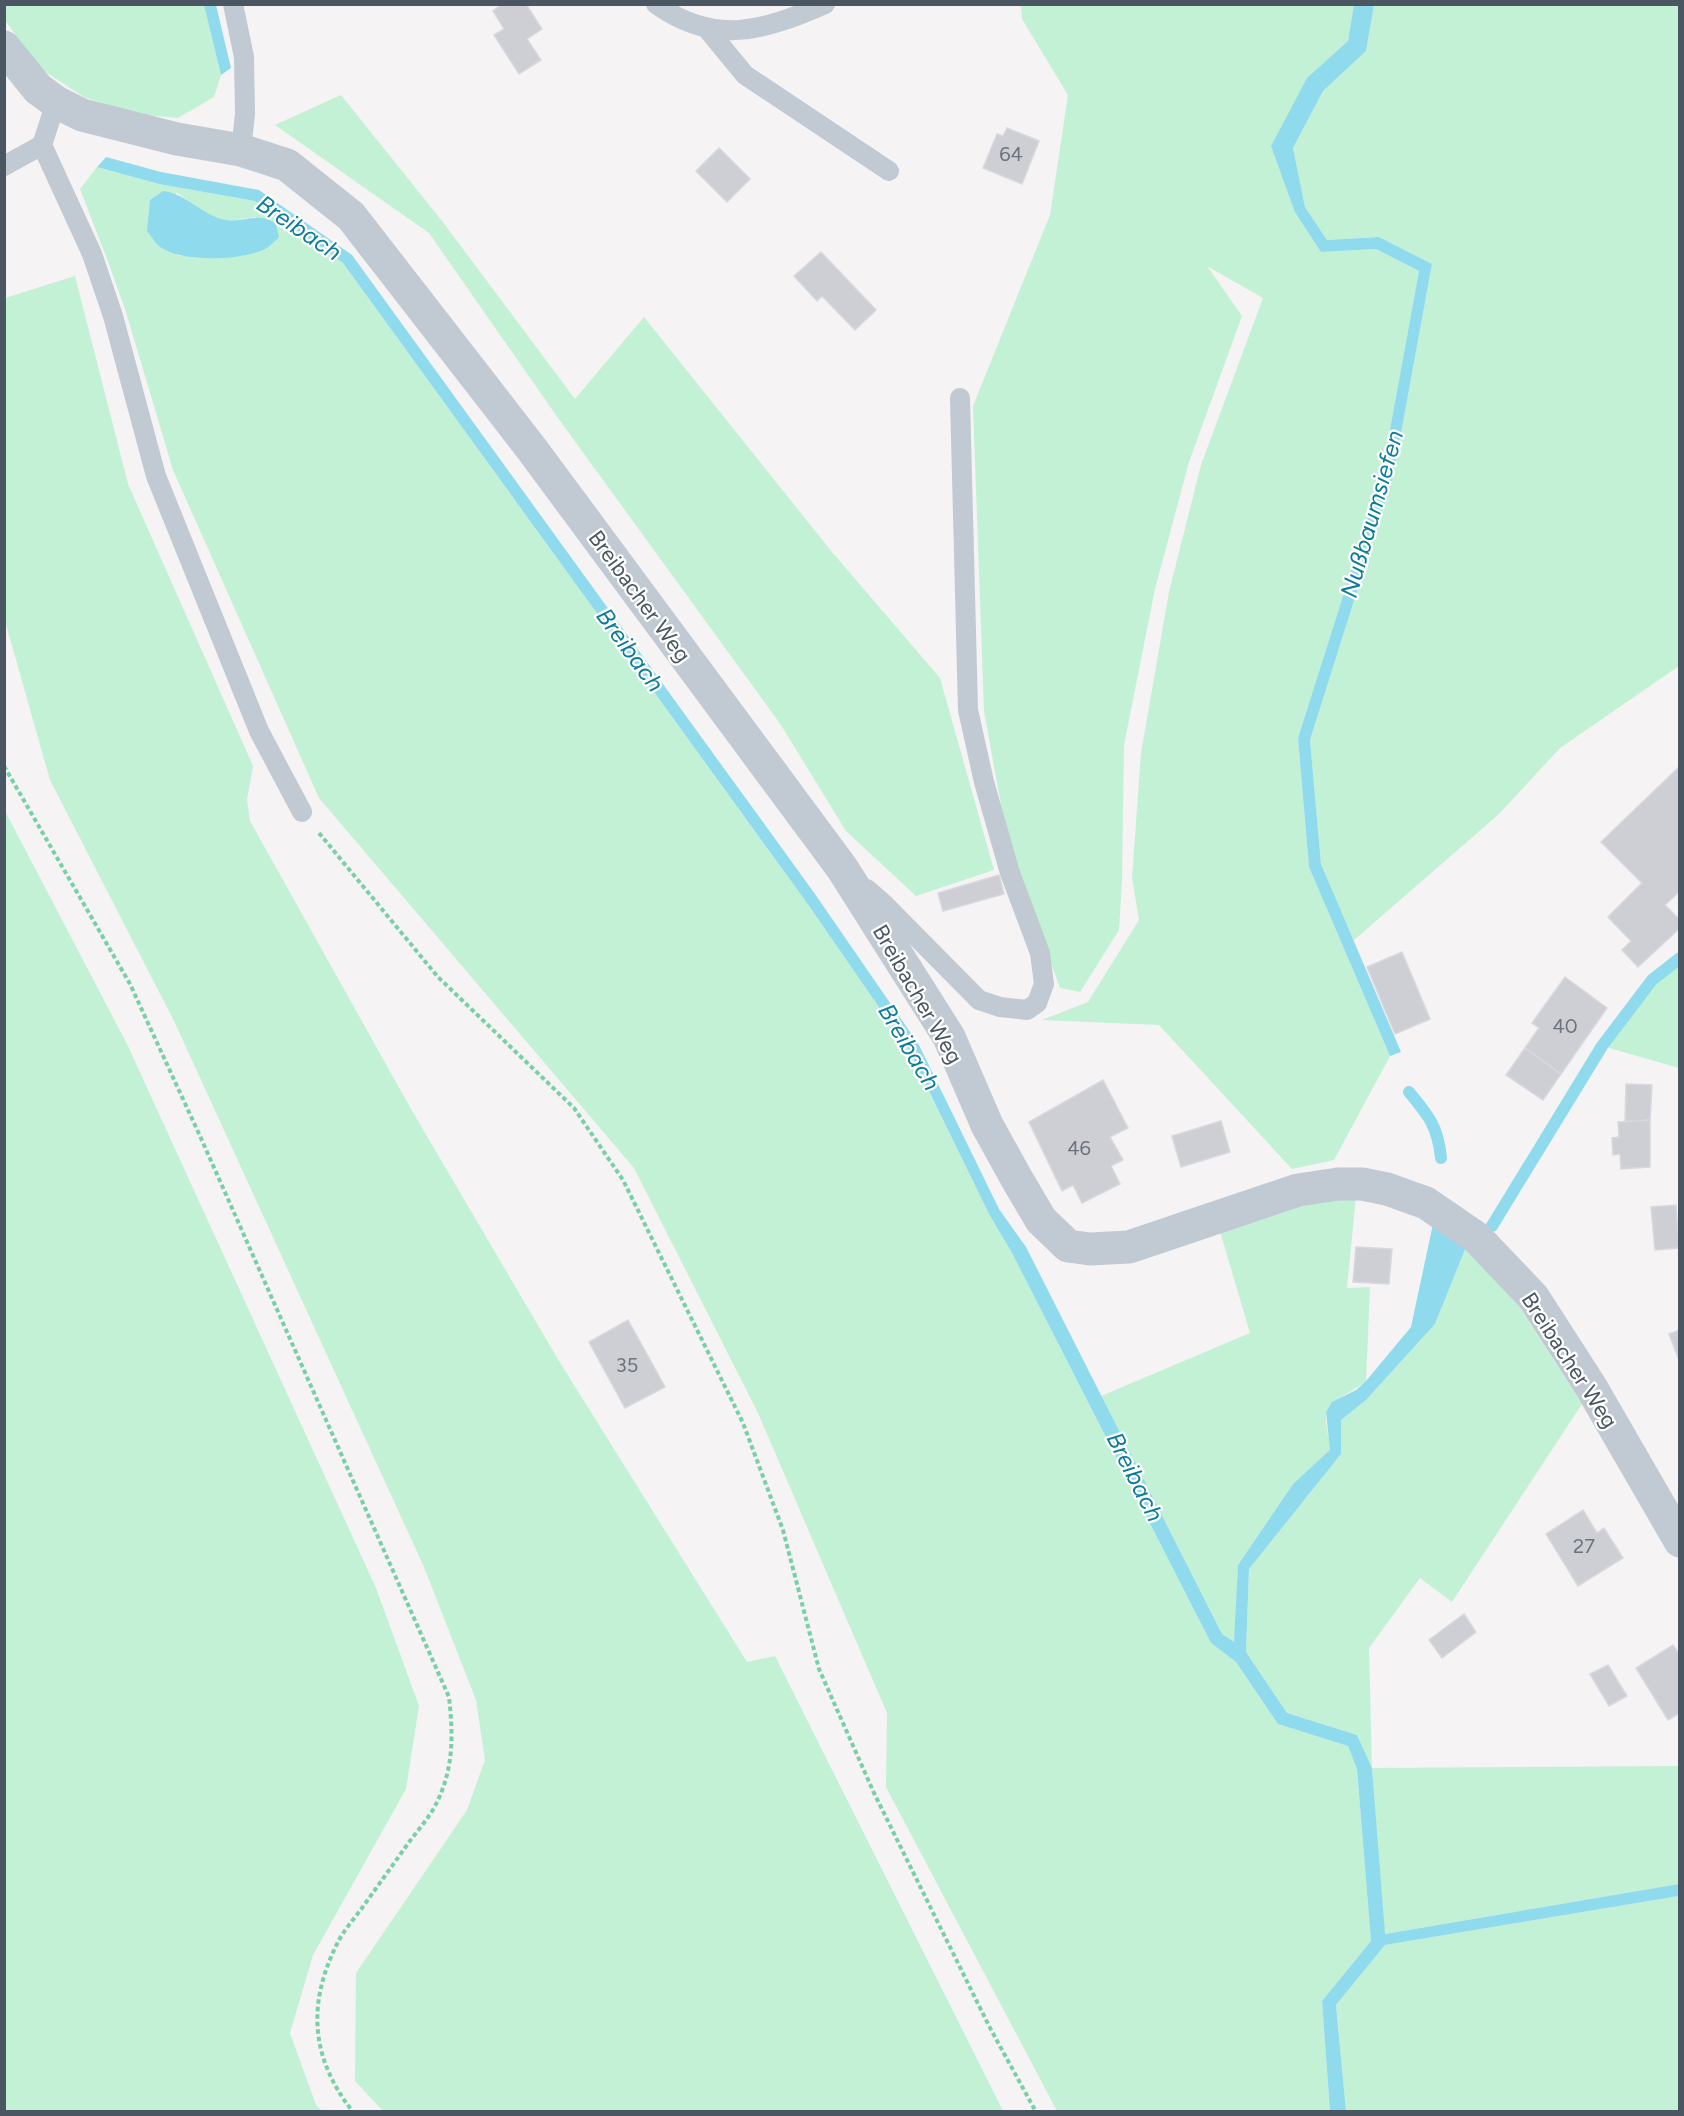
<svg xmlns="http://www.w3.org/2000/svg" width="1684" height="2116" font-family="Figtree,sans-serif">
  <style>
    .green { fill: #c3f1d5; fill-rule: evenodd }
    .water { fill: #90daee }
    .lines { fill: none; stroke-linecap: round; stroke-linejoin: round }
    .stream { stroke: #90daee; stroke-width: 12 }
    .building { fill: #cdcfd5; stroke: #d7d9de; stroke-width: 1.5 }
    .path { stroke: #7ad0a6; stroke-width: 4; stroke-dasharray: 4.5 3; stroke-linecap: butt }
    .lane { stroke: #c1cad2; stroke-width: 20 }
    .street { stroke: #c1cad2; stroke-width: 33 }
    .labels { text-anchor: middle; stroke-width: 4.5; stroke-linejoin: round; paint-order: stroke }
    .number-label { font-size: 20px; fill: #6b747e }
    .street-label { font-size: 22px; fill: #4a5661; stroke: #fff }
    .water-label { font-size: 24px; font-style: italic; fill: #0c7c9b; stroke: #fff }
  </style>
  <rect width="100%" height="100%" fill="#f5f3f3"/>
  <g class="green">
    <path d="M5,5H204L221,75L214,97L178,118L133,114L84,97L38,67L5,20Z"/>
    <path d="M1021,5H1354L1348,41L1307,79L1271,146L1321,252L1376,249L1419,271L1382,473L1298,738L1309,867L1390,1056L1334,1160L1292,1169L1159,1025L1042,1020L1088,1002L1139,920L1132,878L1141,753L1169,592L1201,465L1263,298L1207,266L1242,316L1189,462L1155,589L1124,745L1122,881L1119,930L1080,992L1060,988L1016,864L1002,810L984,711L973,406L1050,215L1068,95L1022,19Z"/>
    <path d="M1374,5H1679V666L1560,748L1499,814L1353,941L1321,864L1310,740L1393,477L1432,264L1379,237L1327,240L1305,207L1293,148L1323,91L1366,51Z"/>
    <path d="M341,95L442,221L575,399L644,317L832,552L940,678L994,870L916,896L846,831L781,725L558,418L429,233L275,125Z"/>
    <path d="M97,167L159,184L255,201L343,263L807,903L910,1052L989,1214L1012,1253L1211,1643L1236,1662L1278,1724L1348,1746L1357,1769L1371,1941L1322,2001L1330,2111H1057L886,1787L887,1713L758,1413L634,1168L319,798L173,470L126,312L109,264L80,189ZM176,192L208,215L229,221L256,217L244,256L199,258L177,255Z"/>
    <path d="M75,276L128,484L253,766L247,800L250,821L411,1109L559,1361L747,1662L775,1656L1003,2111L384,2112L355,2081L356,1973L467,1810L485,1760L476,1700L424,1567L174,1021L50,780L5,621V298Z"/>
    <path d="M5,811L127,1044L376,1588L419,1706L406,1789L313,1955L290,2033L316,2105L322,2111H5Z"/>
    <path d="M1679,958V1068L1602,1046L1652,980Z"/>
    <path d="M1356,1196L1347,1288L1370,1287L1366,1381C1356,1390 1328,1401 1326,1413C1325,1424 1329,1439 1331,1450L1293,1484L1238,1565L1235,1643L1222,1634L1101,1396L1250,1333L1219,1228L1280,1210Z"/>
    <path d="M1466,1247L1518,1305L1582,1404L1452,1602L1420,1578L1369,1648L1372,1768L1679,1766V1884L1384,1934L1372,1768L1357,1735L1287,1713L1246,1652L1249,1569L1341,1454V1420L1366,1400L1435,1324Z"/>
    <path d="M1679,1896V2111H1346L1336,2005L1385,1945Z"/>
  </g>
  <g class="water">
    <path d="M1354,4L1374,5L1366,51L1323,91L1293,148L1305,207L1327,240L1379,237L1432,264L1393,477L1310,740L1321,864L1401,1052L1390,1056L1309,867L1298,738L1382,473L1419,271L1376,249L1321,252L1295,212L1271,146L1307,78L1348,41Z"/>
    <path d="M204,5H216L231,68L221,75Z"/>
    <path d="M106,157L161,172L259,190L352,255L815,894L919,1045L999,1209L1026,1247L1222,1634L1234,1642L1238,1565L1293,1484L1330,1450L1326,1412L1332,1402L1356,1390L1366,1381L1411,1327L1433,1224L1466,1247L1435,1324L1366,1400L1341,1420V1454L1249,1569L1246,1652L1287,1713L1357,1735L1372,1768L1385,1934L1679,1884V1896L1385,1945L1336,2005L1346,2111H1330L1322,2001L1371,1941L1357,1769L1348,1746L1278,1724L1236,1662L1211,1643L1012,1253L989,1214L910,1052L807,903L343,263L255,201L159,184L97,167Z"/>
    <path d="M163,191C188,194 202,216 226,220C245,223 258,211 276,224L279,237C275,241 270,246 265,249C242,261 180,263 159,246C154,242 151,235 147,231L150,200Z"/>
  </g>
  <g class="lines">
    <g class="stream">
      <path d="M1409,1092C1429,1116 1438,1127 1441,1158"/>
      <path d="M1492,1226L1602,1046L1652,980L1680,958"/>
    </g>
  </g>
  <g class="building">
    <path d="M502,4H526L542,29L527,39L541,60L519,74L494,35L504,29L493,11Z"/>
    <path d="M1007,128L1039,141L1022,184L983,168L997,134L1003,136Z"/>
    <path d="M719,148L750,179L727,202L696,171Z"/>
    <path d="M821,252L876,310L855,330L822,296L817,301L794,276Z"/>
    <path d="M1680,766V891L1665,905L1680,920V928L1638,967L1622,950L1631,941L1608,917L1642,883L1601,842Z"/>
    <path d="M999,875L1004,894L943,911L938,893Z"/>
    <path d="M1402,952L1430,1019L1395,1034L1367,967Z"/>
    <path d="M1565,977L1607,1008L1561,1074L1525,1048L1539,1028L1532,1023Z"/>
    <path d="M1525,1048L1561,1074L1543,1100L1506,1075Z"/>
    <path d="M1103,1080L1128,1128L1110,1137L1123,1160L1111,1166L1120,1184L1082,1203L1073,1185L1062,1191L1029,1122Z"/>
    <path d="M1626,1084L1652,1085L1650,1120L1625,1122Z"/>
    <path d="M1650,1120V1167L1621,1169L1620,1154L1613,1155L1612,1138L1619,1137L1618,1122Z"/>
    <path d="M1221,1121L1230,1152L1181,1167L1172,1136Z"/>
    <path d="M1676,1205L1679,1248L1655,1250L1651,1207Z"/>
    <path d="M1356,1247L1392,1249L1389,1284L1353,1282Z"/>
    <path d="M628,1320L665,1387L625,1408L589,1342Z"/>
    <path d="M1680,1330V1363L1669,1334Z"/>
    <path d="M1583,1510L1597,1533L1604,1528L1623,1558L1578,1586L1546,1534Z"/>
    <path d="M1464,1614L1476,1632L1442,1658L1429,1640Z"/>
    <path d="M1673,1645L1680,1655V1713L1668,1720L1636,1668Z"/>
    <path d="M1608,1665L1627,1696L1609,1706L1590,1674Z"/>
  </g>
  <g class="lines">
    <g class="path">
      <path d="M4,766L130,984L200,1136L449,1697C453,1733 454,1766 438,1800C431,1816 417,1831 407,1845C392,1866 377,1887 362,1908C354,1919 344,1930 338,1942C307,2003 310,2057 353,2112"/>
      <path d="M319,833L438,977L574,1108L623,1180L743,1423L783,1530L819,1669L874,1793L989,2026L1036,2112"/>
    </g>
    <g class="lane">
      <path d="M233,4L244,57L245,114L241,150"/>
      <path d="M656,4C715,46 763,31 825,4"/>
      <path d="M708,30L745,75L889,171"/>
      <path d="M56,102L42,145L92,254L113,316L156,476L259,731L302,812"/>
      <path d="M4,166L42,145"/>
      <path d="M867,889L884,904L979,1000L1000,1007L1027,1010L1037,1003L1044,984L1040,953L1010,873L984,782L968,710L960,398"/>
    </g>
    <path class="street" d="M4,47L38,89L56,102L82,115L177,139L241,150L287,165L351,216L531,448L842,868L949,1037L987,1125L1018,1181L1041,1220L1068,1246L1090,1249L1129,1247L1298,1190L1338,1184H1362L1387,1189L1426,1203L1477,1238L1533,1297L1591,1387L1680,1541"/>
  </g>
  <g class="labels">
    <g class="number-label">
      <text x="1011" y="161">64</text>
      <text x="1565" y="1033">40</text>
      <text x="1079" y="1155">46</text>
      <text x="627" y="1372">35</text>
      <text x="1584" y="1553">27</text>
    </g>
    <g class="street-label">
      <text transform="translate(640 596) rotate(54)" y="8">Breibacher Weg</text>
      <text transform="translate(918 994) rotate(60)" y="8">Breibacher Weg</text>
      <text transform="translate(1570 1360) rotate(57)" y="8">Breibacher Weg</text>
    </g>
    <g class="water-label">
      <text transform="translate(299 228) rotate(34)" y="8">Breibach</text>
      <text transform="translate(1372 514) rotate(-74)" y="8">Nußbaumsiefen</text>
      <text transform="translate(630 650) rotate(54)" y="8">Breibach</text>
      <text transform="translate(909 1047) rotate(59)" y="8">Breibach</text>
      <text transform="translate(1135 1477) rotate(63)" y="8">Breibach</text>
    </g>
  </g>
  <rect width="1684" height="2116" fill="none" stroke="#4a5661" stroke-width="12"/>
</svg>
